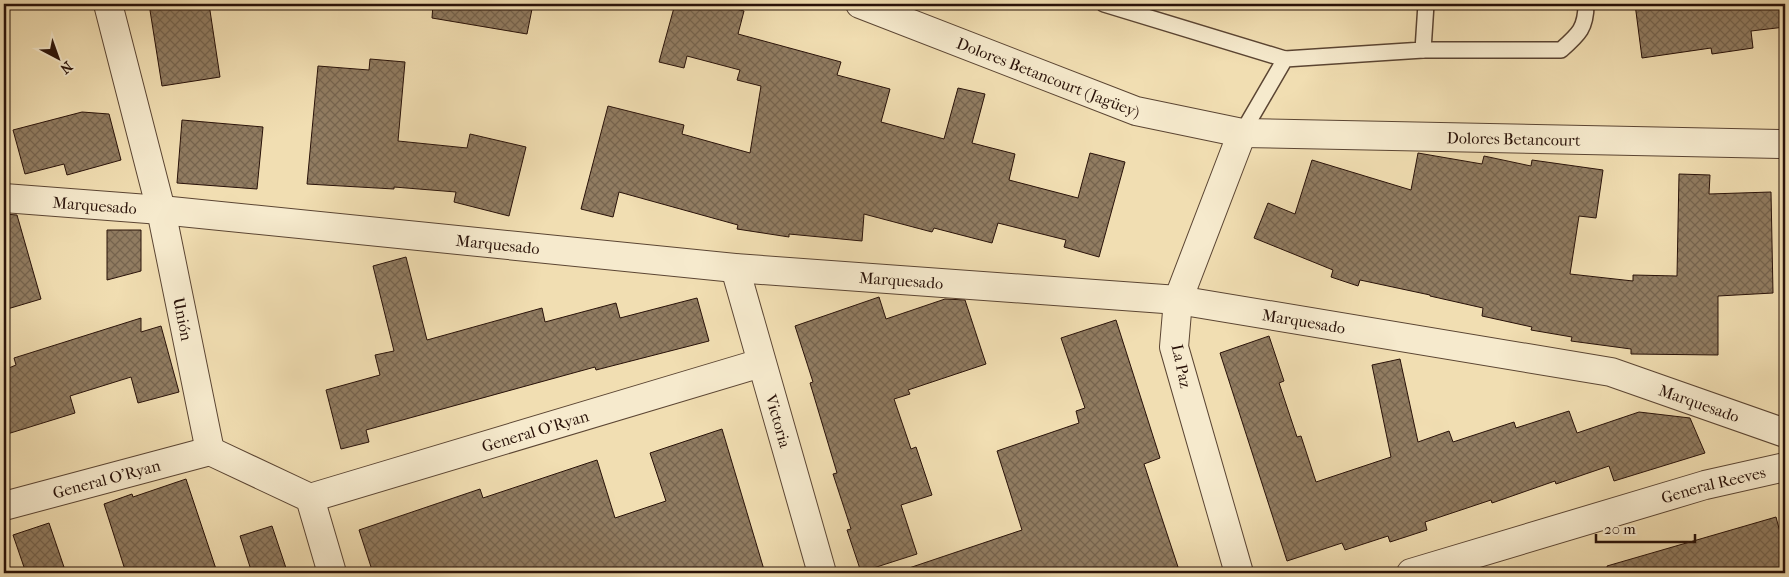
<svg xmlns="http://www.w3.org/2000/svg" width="1789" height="577" font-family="'IM FELL French Canon',serif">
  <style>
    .building { fill: url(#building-cross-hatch); stroke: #291209 }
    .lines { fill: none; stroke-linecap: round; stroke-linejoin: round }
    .service-casing { stroke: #5b4533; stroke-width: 18 }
    .minor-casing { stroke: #5b4533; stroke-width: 30 }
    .service { stroke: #f6eacd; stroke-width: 15 }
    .minor { stroke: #f6eacd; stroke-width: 28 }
    .labels { text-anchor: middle; stroke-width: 4; stroke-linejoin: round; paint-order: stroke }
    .street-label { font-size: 16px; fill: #291209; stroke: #f6eacd }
  </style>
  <defs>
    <pattern id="building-cross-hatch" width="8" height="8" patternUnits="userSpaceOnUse" patternTransform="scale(1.25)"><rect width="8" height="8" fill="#917c61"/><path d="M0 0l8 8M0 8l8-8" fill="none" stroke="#76644e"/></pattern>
  </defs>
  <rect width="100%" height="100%" fill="#f1deb2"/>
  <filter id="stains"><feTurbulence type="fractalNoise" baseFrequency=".004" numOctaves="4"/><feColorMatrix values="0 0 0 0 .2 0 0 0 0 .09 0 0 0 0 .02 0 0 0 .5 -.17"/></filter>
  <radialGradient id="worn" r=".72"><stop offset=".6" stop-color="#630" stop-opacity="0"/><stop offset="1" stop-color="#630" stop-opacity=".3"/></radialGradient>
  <g class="building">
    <path d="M149,4H209L220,77L162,86Z"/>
    <path d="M433,4H533L527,34L432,18Z"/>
    <path d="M675,4H717L744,11L738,34L841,62L837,75L890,89L881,122L944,139L958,88L985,94L972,143L1015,154L1009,180L1078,198L1090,153L1125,162L1099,257L1064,247L1066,240L998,223L992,243L934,228L932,232L864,214L862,241L789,234V237L737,229L738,225L619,192L613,217L581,209L608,106L684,125L682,134L750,153L761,86L737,80L740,70L687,56L684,68L659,62Z"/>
    <path d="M1635,4H1785V27L1751,31L1753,48L1712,54L1711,48L1642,58Z"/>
    <path d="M370,59L405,62L398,141L467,148L470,134L526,147L509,216L454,202L456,192L394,187V189L307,184L318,66L369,70Z"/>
    <path d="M82,112L109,114L121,160L67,175L64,164L25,174L13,130Z"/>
    <path d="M182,120L263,127L257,189L177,183Z"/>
    <path d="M1418,153L1482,164L1484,156L1531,166L1532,160L1603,170L1596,218L1579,216L1570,274L1633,281V275L1677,276L1679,174L1710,175L1709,194L1771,192L1773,293L1718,296V355L1631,354V349L1571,341L1572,337L1531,330L1532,327L1482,316L1483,308L1430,296V295L1360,280L1358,286L1331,277L1333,270L1254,238L1268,203L1295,214L1312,160L1411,190Z"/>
    <path d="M4,214L17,215L41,299L4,310Z"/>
    <path d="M107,230H141V271L107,280Z"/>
    <path d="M406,257L427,340L542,308L545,322L616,303L620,318L697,298L709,341L596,370L595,367L366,430L369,442L341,449L326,390L380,375L375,355L394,351L373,266Z"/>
    <path d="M879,297L886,319L945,299L965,300L986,364L908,390L910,394L894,399L911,449L916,447L932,495L901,505L917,554L861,572L847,530L851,529L833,474L837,473L810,383L813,382L795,326Z"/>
    <path d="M141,318V332L161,326L179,392L138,403L131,377L70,396L75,413L4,435V370L16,365L14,358Z"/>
    <path d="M1116,320L1160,458L1144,464L1180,573H910L909,568L1022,530L997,451L1079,423L1076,411L1085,408L1061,338Z"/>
    <path d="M1269,336L1284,381L1279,383L1297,437L1301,436L1316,482L1391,457L1372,365L1400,359L1418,442L1449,431L1453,442L1514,422L1516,428L1569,411L1577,433L1639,412L1690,418L1705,453L1614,481L1609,466L1556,484L1555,481L1492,503L1491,500L1425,522L1427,530L1390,542L1388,536L1345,550L1342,543L1287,561L1220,353Z"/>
    <path d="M722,429L765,573H373L359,530L480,489L483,498L597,460L615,518L666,501L650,453Z"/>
    <path d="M186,479L216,569L201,573H126L104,504L132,494L133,497Z"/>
    <path d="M1776,517L1785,551V573H1608L1607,566Z"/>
    <path d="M49,523L66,573H26L13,535Z"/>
    <path d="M272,526L286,568L272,573H252L240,536Z"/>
  </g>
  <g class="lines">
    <g class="service-casing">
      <g id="service">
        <path d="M1104,4L1285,59"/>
        <path d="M1423,50H1561C1579,34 1586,28 1586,4"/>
        <path d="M1242,133L1285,59L1423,50L1426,4"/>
      </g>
    </g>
    <g class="minor-casing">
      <g id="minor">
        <path id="s1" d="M108,4L161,210L210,451"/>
        <path id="s2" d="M860,4L1136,111L1242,133L1785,144"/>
        <path id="s3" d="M4,198L161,210L735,268L1178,300L1611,372L1785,433"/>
        <path id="s4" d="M735,268L822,573"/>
        <path d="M210,451L310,498L332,573"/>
        <path id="s5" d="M310,498L761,363"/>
        <path id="s6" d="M4,506L210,451"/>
        <path d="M1239,573L1174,347L1178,300L1242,133"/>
        <path id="s7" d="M1411,573L1705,485L1785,467"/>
      </g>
    </g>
    <use href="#service" class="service"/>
    <use href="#minor" class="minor"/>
  </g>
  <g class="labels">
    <g class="street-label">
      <text dy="6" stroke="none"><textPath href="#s2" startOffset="202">Dolores Betancourt (Jagüey)</textPath></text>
      <text dy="6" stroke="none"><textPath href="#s2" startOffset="676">Dolores Betancourt</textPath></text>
      <text dy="6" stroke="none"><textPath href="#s3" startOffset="91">Marquesado</textPath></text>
      <text dy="6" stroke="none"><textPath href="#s3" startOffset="496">Marquesado</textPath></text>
      <text dy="6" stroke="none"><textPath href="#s3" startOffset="901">Marquesado</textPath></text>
      <text dy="6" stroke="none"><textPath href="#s1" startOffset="324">Unión</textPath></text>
      <text dy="6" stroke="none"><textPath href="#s3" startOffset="1306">Marquesado</textPath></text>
      <text transform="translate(1182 366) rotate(78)" y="6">La Paz</text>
      <text dy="6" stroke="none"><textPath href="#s3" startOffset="1711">Marquesado</textPath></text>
      <text dy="6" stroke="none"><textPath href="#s4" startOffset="159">Victoria</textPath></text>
      <text dy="6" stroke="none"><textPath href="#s5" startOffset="235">General O'Ryan</textPath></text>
      <text dy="6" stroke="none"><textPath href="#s6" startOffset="106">General O'Ryan</textPath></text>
      <text dy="6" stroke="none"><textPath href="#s7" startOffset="315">General Reeves</textPath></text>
    </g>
  </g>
  <rect width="1789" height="577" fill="none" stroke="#f1deb2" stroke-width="20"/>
  <rect x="5" y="5" width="1779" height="567" fill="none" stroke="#291209" stroke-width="2.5"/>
  <rect x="10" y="10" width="1769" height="557" fill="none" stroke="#291209"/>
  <g transform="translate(58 58) rotate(139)" stroke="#f6eacd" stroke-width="4" paint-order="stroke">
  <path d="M0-4L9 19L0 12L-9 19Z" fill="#291209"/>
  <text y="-8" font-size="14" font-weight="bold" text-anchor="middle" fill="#291209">N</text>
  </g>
  <path d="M1596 534v8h99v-8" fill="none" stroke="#291209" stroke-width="2.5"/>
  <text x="1604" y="534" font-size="15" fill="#291209" stroke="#f6eacd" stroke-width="4" paint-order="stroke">20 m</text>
  <rect width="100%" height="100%" filter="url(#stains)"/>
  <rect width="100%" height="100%" fill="url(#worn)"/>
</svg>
